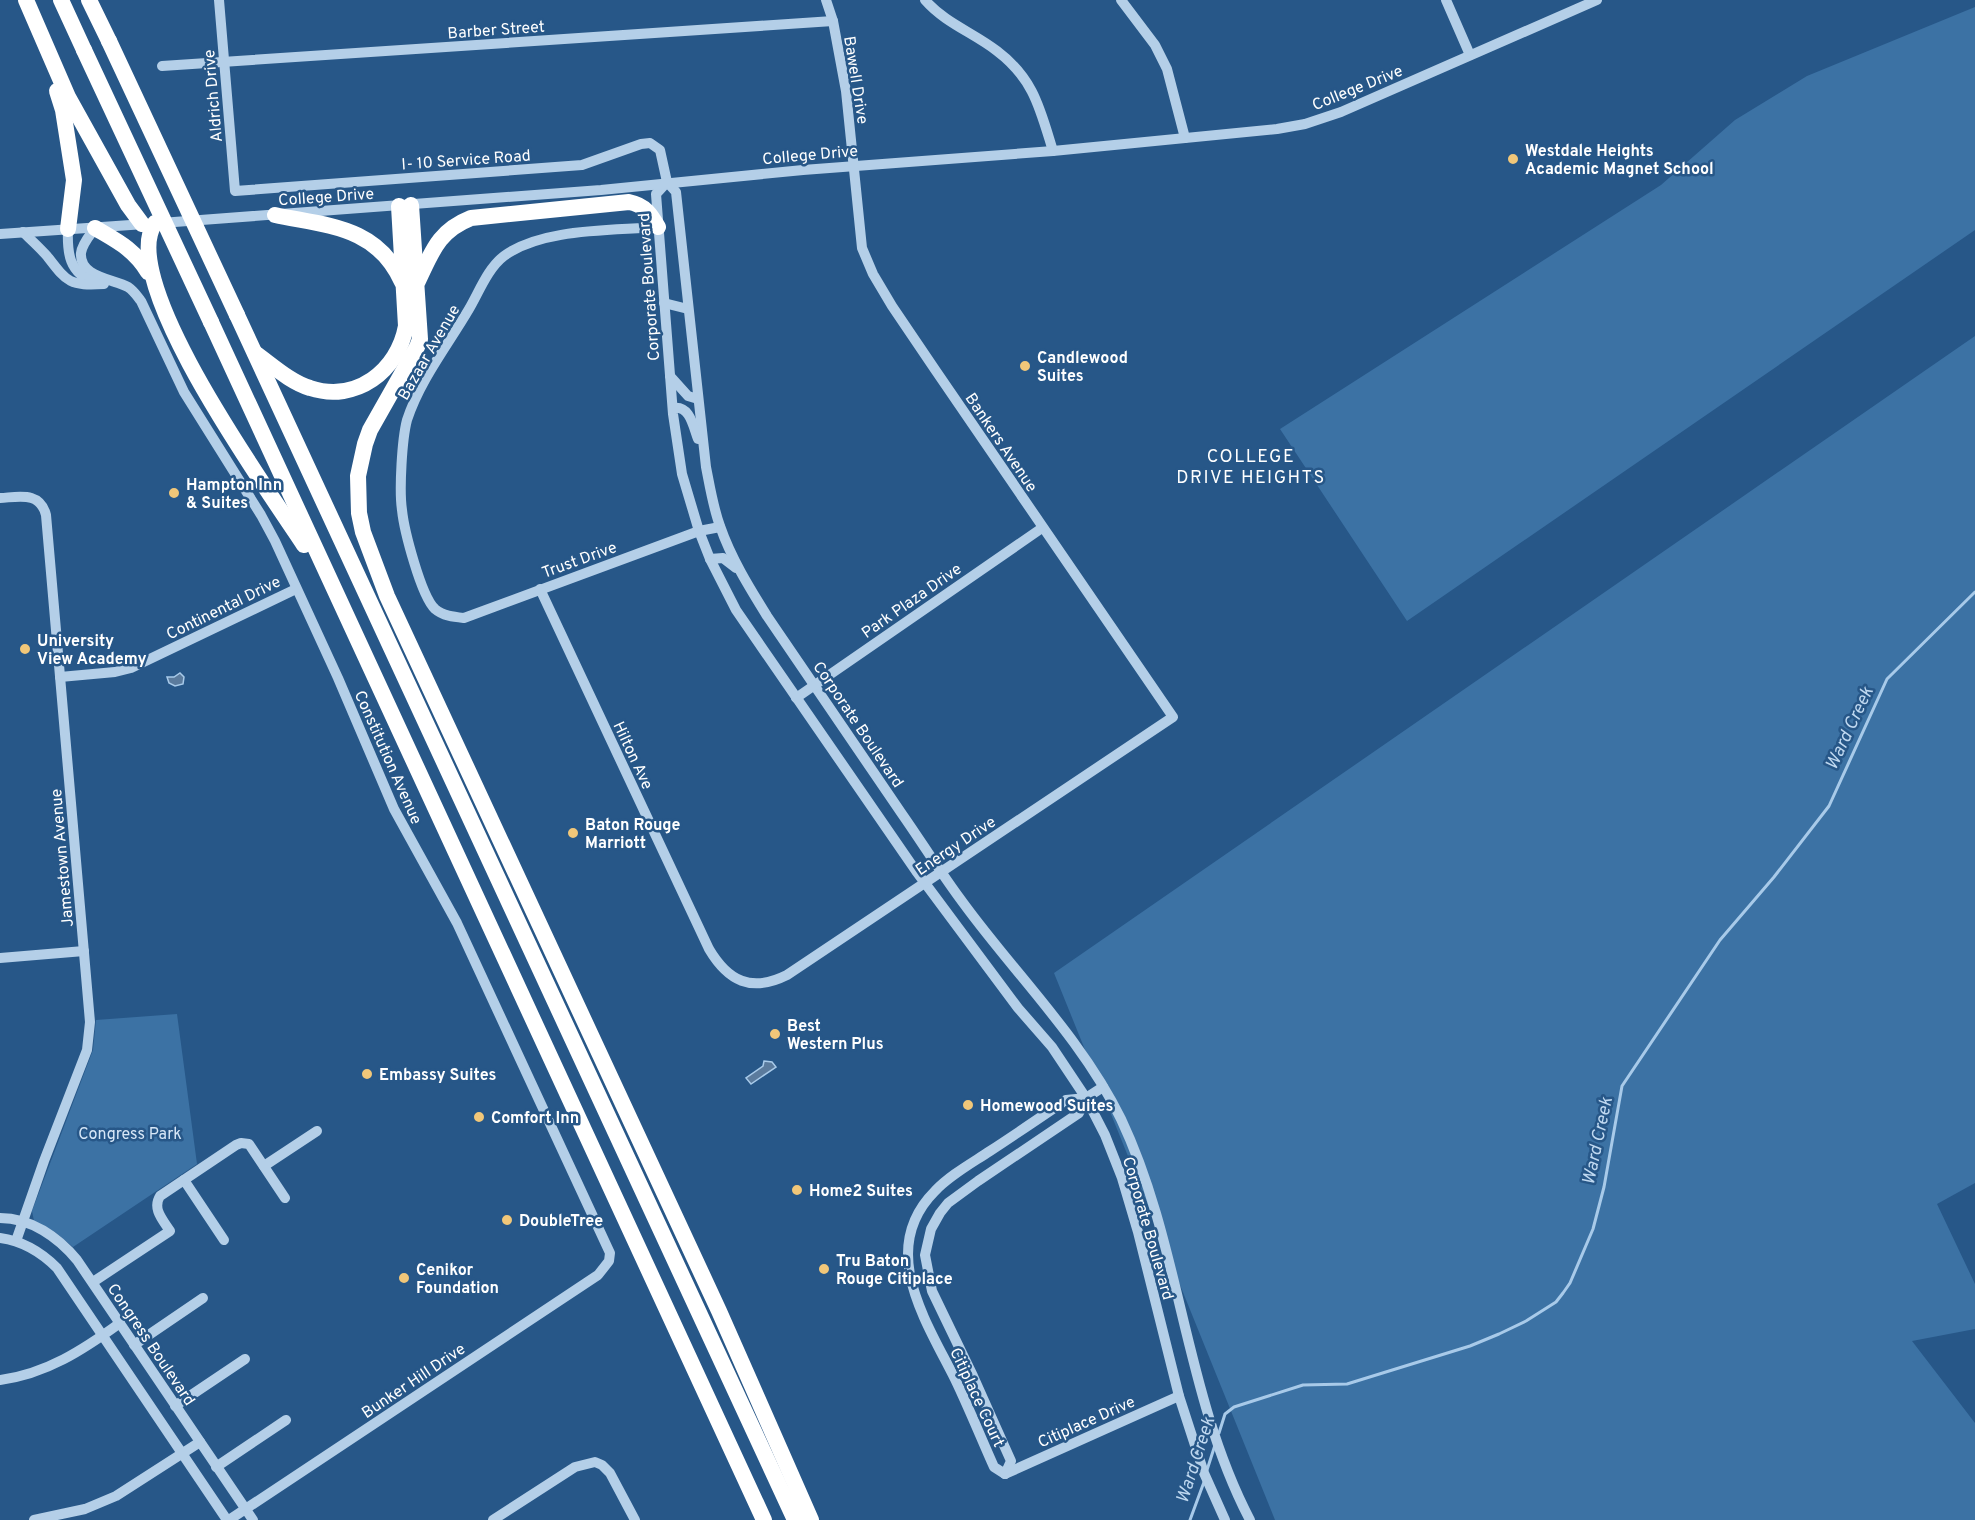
<svg xmlns="http://www.w3.org/2000/svg" width="1975" height="1520" font-family="Overpass,sans-serif">
  <style>
    .green { fill: #3c72a4 }
    .water { fill: #5b7b9d; stroke: #a8cae9; stroke-width: 1.5 }
    .lines { fill: none; stroke-linecap: round; stroke-linejoin: round }
    .stream { stroke: #a8cae9; stroke-width: 3 }
    .minor { stroke: #b4cfe8; stroke-width: 10 }
    .highway { stroke: #fff; stroke-width: 16 }
    .highway-bridge { stroke: #fff; stroke-width: 16 }
    .poi-dot { fill: #f1c779; stroke: #275788; stroke-width: 2 }
    .labels { text-anchor: middle; stroke-width: 5; stroke-linejoin: round; paint-order: stroke }
    .street-label { font-size: 16px; fill: #fff; stroke: #275788 }
    .poi-label { font-size: 16px; font-weight: bold; fill: #fff; stroke: #275788; text-anchor: start }
    .park-label { font-size: 16px; fill: #d7e7f7; stroke: #275788 }
    .neighbourhood-label { font-size: 18px; letter-spacing: 1.5px; fill: #fff; stroke: #275788 }
    .water-label { font-size: 18px; font-style: italic; fill: #bfd8f0; stroke: #275788 }
  </style>
  <rect width="100%" height="100%" fill="#275788"/>
  <g class="green">
    <path d="M1975,7V230L1407,621L1280,429L1661,185L1735,120L1807,76Z"/>
    <path d="M1975,336V1183L1937,1204L1975,1284V1329L1912,1341L1975,1423V1520H1275L1054,973Z"/>
    <path d="M177,1014L197,1164L73,1247L55,1232L34,1221L32,1211L93,1050L96,1020Z"/>
  </g>
  <g class="water">
    <path d="M180,673L184,677L183,684L175,686L169,683L167,677H174Z"/>
    <path d="M764,1061L772,1062L776,1067L751,1084L746,1078L763,1066Z"/>
  </g>
  <g class="lines">
    <g class="stream">
      <path d="M1219,1433L1225,1414L1234,1407L1303,1385L1347,1384L1470,1346L1499,1334L1526,1321L1556,1302L1563,1293L1570,1283L1593,1229L1604,1187L1622,1086L1720,940L1774,877L1829,806L1887,679L1975,592"/>
      <path d="M1207,1470L1215,1445"/>
      <path d="M1190,1520L1204,1482"/>
    </g>
    <g class="minor">
      <path d="M219,0L235,191L582,165L641,144L650,143L660,150L667,182"/>
      <path d="M925,0C945,23 974,33 997,51C1034,79 1040,109 1053,151"/>
      <path d="M1121,0L1155,45L1167,69L1185,138"/>
      <path d="M1446,0L1470,55"/>
      <path d="M162,66L833,21"/>
      <path d="M667,182L656,194L673,414L682,474L699,531L710,559L736,610L916,871L1018,1008L1052,1047L1086,1098L1105,1135L1122,1178L1138,1232L1179,1396L1204,1473L1225,1520"/>
      <path d="M667,182L676,192L706,467C710,487 713,507 720,526C731,558 749,587 767,616C812,682 857,748 902,814C923,844 942,875 964,904C1016,975 1082,1039 1121,1119C1181,1246 1184,1394 1250,1520"/>
      <path d="M161,223L601,190L803,170L1053,151L1277,129L1305,124L1341,112L1597,0"/>
      <path d="M658,227C611,231 542,228 504,256C488,268 479,292 469,309C448,345 420,380 407,420C402,439 399,490 402,510C404,530 421,596 435,609C443,616 454,617 464,618L699,531L720,527"/>
      <path d="M95,228C90,235 82,244 81,253C79,277 113,279 128,287C134,291 137,296 141,301L184,392L261,515L275,541L338,678L394,809L457,923L610,1253L609,1261L598,1275L229,1520"/>
      <path d="M68,229C67,253 69,274 95,282"/>
      <path d="M23,232C31,240 40,248 47,256C67,282 69,286 104,284"/>
      <path d="M0,234L145,224"/>
      <path d="M664,303L688,309"/>
      <path d="M670,376L688,396L698,399"/>
      <path d="M673,408C690,405 693,426 698,439"/>
      <path d="M0,498C19,497 40,491 46,515L90,1022L87,1050L44,1161L16,1241"/>
      <path d="M710,559L723,558L736,568"/>
      <path d="M540,589L709,949C728,981 751,993 787,975L1173,717L936,371L892,306L873,274L862,248L846,91L833,21L826,0"/>
      <path d="M60,677L115,672L131,668L296,589"/>
      <path d="M796,698L1042,528"/>
      <path d="M0,958L84,951"/>
      <path d="M264,1166L317,1131"/>
      <path d="M184,1180L224,1240"/>
      <path d="M0,1218C31,1218 58,1237 77,1260L253,1520"/>
      <path d="M0,1238C23,1241 41,1252 57,1268L227,1520"/>
      <path d="M93,1282L170,1231C163,1220 152,1209 160,1196L236,1145L241,1143L249,1144L285,1198"/>
      <path d="M134,1345L203,1298"/>
      <path d="M0,1380C46,1374 83,1350 120,1323"/>
      <path d="M175,1406L245,1359"/>
      <path d="M216,1467L286,1420"/>
      <path d="M1005,1474L994,1467C981,1438 969,1408 955,1379C926,1321 877,1249 935,1191C950,1175 972,1163 990,1151C1016,1134 1041,1117 1066,1100L1086,1098L1103,1087"/>
      <path d="M1005,1474L1011,1461L973,1376L932,1291L925,1255L931,1229L940,1213L948,1203L978,1181L1079,1113L1086,1098"/>
      <path d="M1005,1474L1179,1396"/>
      <path d="M34,1520L85,1509L116,1496L200,1442"/>
      <path d="M493,1520L575,1467L595,1462L602,1465L610,1473L635,1520"/>
    </g>
    <g class="highway">
      <path d="M26,0L68,97L128,205L142,224"/>
      <path d="M61,0L84,50"/>
      <path d="M89,0L109,41"/>
      <path d="M57,91L63,110L74,180L68,229"/>
      <path d="M411,205L420,339L417,347L370,430L365,444L358,476L359,513L363,532L387,596L719,1311L811,1520"/>
      <path d="M275,215C327,226 377,226 402,282"/>
      <path d="M155,223C115,279 270,493 304,545"/>
      <path d="M95,228C117,241 134,249 148,272"/>
      <path d="M418,281C432,252 438,231 471,218L629,202C645,205 651,215 658,227"/>
      <path d="M237,315L795,1520"/>
      <path d="M211,322L764,1520"/>
      <path d="M255,353C272,365 290,382 310,388C356,403 398,371 406,326L399,206"/>
    </g>
    <g class="highway-bridge">
      <path d="M109,41L237,315"/>
      <path d="M84,50L211,322"/>
    </g>
  </g>
  <g class="poi-dot">
    <circle cx="1513" cy="159" r="6"/>
    <circle cx="1025" cy="366" r="6"/>
    <circle cx="174" cy="493" r="6"/>
    <circle cx="25" cy="649" r="6"/>
    <circle cx="573" cy="833" r="6"/>
    <circle cx="775" cy="1034" r="6"/>
    <circle cx="367" cy="1074" r="6"/>
    <circle cx="968" cy="1105" r="6"/>
    <circle cx="479" cy="1117" r="6"/>
    <circle cx="797" cy="1190" r="6"/>
    <circle cx="507" cy="1220" r="6"/>
    <circle cx="824" cy="1269" r="6"/>
    <circle cx="404" cy="1278" r="6"/>
  </g>
  <g class="labels">
    <g class="street-label">
      <text transform="translate(496 29) rotate(-4)" y="6">Barber Street</text>
      <text transform="translate(857 80) rotate(81)" y="6">Bawell Drive</text>
      <text transform="translate(1357 87) rotate(-22)" y="6">College Drive</text>
      <text transform="translate(212 96) rotate(-95)" y="6">Aldrich Drive</text>
      <text transform="translate(810 154) rotate(-5)" y="6">College Drive</text>
      <text transform="translate(466 159) rotate(-4)" y="6">I- 10 Service Road</text>
      <text transform="translate(326 196) rotate(-4)" y="6">College Drive</text>
      <text transform="translate(648 287) rotate(-94)" y="6">Corporate Boulevard</text>
      <text transform="translate(428 352) rotate(-60)" y="6">Bazaar Avenue</text>
      <text transform="translate(1002 442) rotate(56)" y="6">Bankers Avenue</text>
      <text transform="translate(579 559) rotate(-20)" y="6">Trust Drive</text>
      <text transform="translate(911 600) rotate(-35)" y="6">Park Plaza Drive</text>
      <text transform="translate(223 607) rotate(-26)" y="6">Continental Drive</text>
      <text transform="translate(859 724) rotate(56)" y="6">Corporate Boulevard</text>
      <text transform="translate(634 755) rotate(65)" y="6">Hilton Ave</text>
      <text transform="translate(389 757) rotate(66)" y="6">Constitution Avenue</text>
      <text transform="translate(955 845) rotate(-34)" y="6">Energy Drive</text>
      <text transform="translate(61 858) rotate(-95)" y="6">Jamestown Avenue</text>
      <text transform="translate(1149 1228) rotate(74)" y="6">Corporate Boulevard</text>
      <text transform="translate(152 1344) rotate(56)" y="6">Congress Boulevard</text>
      <text transform="translate(413 1380) rotate(-34)" y="6">Bunker Hill Drive</text>
      <text transform="translate(978 1397) rotate(65)" y="6">Citiplace Court</text>
      <text transform="translate(1086 1421) rotate(-24)" y="6">Citiplace Drive</text>
    </g>
    <g class="poi-label">
      <text x="1525" y="156">Westdale Heights<tspan x="1525" dy="18">Academic Magnet School</tspan></text>
      <text x="1037" y="363">Candlewood<tspan x="1037" dy="18">Suites</tspan></text>
      <text x="186" y="490">Hampton Inn<tspan x="186" dy="18">&amp; Suites</tspan></text>
      <text x="37" y="646">University<tspan x="37" dy="18">View Academy</tspan></text>
      <text x="585" y="830">Baton Rouge<tspan x="585" dy="18">Marriott</tspan></text>
      <text x="787" y="1031">Best<tspan x="787" dy="18">Western Plus</tspan></text>
      <text x="379" y="1080">Embassy Suites</text>
      <text x="980" y="1111">Homewood Suites</text>
      <text x="491" y="1123">Comfort Inn</text>
      <text x="809" y="1196">Home2 Suites</text>
      <text x="519" y="1226">DoubleTree</text>
      <text x="836" y="1266">Tru Baton<tspan x="836" dy="18">Rouge Citiplace</tspan></text>
      <text x="416" y="1275">Cenikor<tspan x="416" dy="18">Foundation</tspan></text>
    </g>
    <g class="park-label">
      <text x="130" y="1139">Congress Park</text>
    </g>
    <g class="neighbourhood-label">
      <text x="1251" y="462">COLLEGE<tspan x="1251" dy="21">DRIVE HEIGHTS</tspan></text>
    </g>
    <g class="water-label">
      <text transform="translate(1849 728) rotate(-65)" y="6">Ward Creek</text>
      <text transform="translate(1597 1141) rotate(-78)" y="6">Ward Creek</text>
      <text transform="translate(1195 1460) rotate(-72)" y="6">Ward Creek</text>
    </g>
  </g>
</svg>
